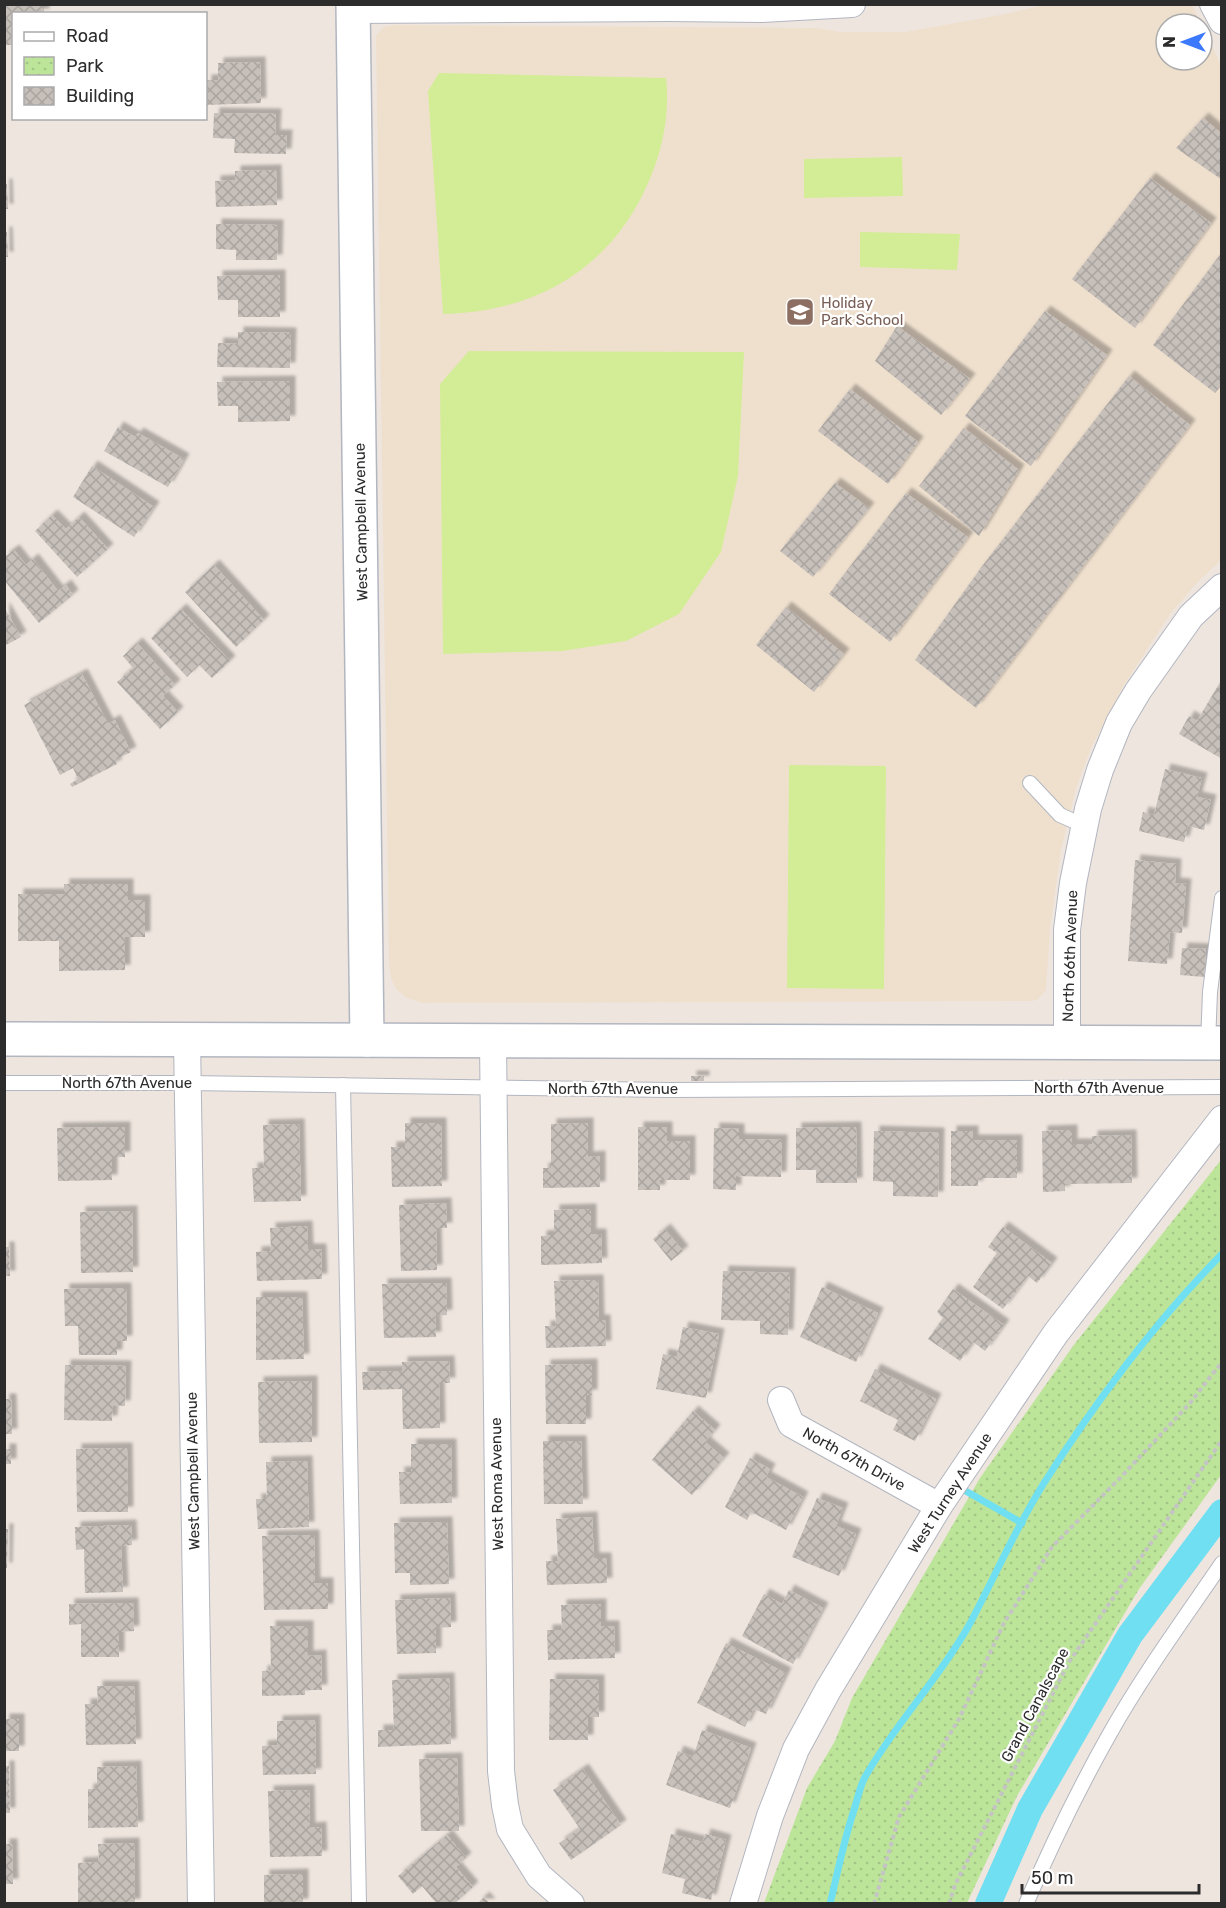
<svg xmlns="http://www.w3.org/2000/svg" width="1226" height="1908" font-family="Rubik,sans-serif">
  <style>
    .education { fill: #efe0ce }
    .park { fill: url(#park-dots) }
    .pitch { fill: #d3ec96 }
    .lines { fill: none; stroke-linecap: round; stroke-linejoin: round }
    .stream { stroke: #70dff1; stroke-width: 7 }
    .canal { stroke: #70dff1; stroke-width: 26 }
    .building { fill: url(#building-cross-hatch); filter: url(#shadow) }
    .lane-casing { stroke: #b2b6c0; stroke-width: 16 }
    .street-casing { stroke: #b2b6c0; stroke-width: 28 }
    .secondary-casing { stroke: #b2b6c0; stroke-width: 36 }
    .path { stroke: #c4c4c4; stroke-width: 4; stroke-dasharray: 4.5 3; stroke-linecap: butt }
    .lane { stroke: #fff; stroke-width: 14 }
    .street { stroke: #fff; stroke-width: 26 }
    .secondary { stroke: #fff; stroke-width: 33 }
    .labels { text-anchor: middle; stroke-width: 4.5; stroke-linejoin: round; paint-order: stroke }
    .education-label { font-size: 15px; fill: #785e54; stroke: #fff; text-anchor: start }
    .street-label { font-size: 15px; fill: #2c2c2c; stroke: #fff }
  </style>
  <defs>
    <pattern id="park-dots" width="8" height="8" patternUnits="userSpaceOnUse" patternTransform="scale(1.5)"><rect width="8" height="8" fill="#bde59a"/><path d="M2 2h.1M6 6h.1" fill="none" stroke="#a3c585" stroke-width="1.8" stroke-linecap="round"/></pattern>
    <pattern id="building-cross-hatch" width="8" height="8" patternUnits="userSpaceOnUse" patternTransform="scale(1.5)"><rect width="8" height="8" fill="#c6bfba"/><path d="M0 0l8 8M0 8l8-8" fill="none" stroke="#aaa4a0"/></pattern>
    <filter id="shadow"><feDropShadow dx="5.5" dy="-5.5" stdDeviation="1.5" flood-color="#0004"/></filter>
  </defs>
  <rect width="100%" height="100%" fill="#eee5de"/>
  <path class="education" d="M1043,5H1192L1201,24H1166V60H1202V25L1221,65V560L1196,584L1170,614L1124,685L1091,748L1076,788L1061,850L1050,929L1046,990L1037,1000L1031,1001L422,1003L407,998L396,989L391,978L389,963L376,36L384,27L396,25L818,28L840,32H905L1006,14Z"/>
  <path class="park" d="M1221,1160V1475L1139,1589L1017,1796L967,1903H764L807,1788L835,1741L852,1698L980,1478L1073,1346Z"/>
  <g class="pitch">
    <path d="M439,73L666,78C670,113 663,149 649,181C612,268 537,312 443,314L428,91Z"/>
    <path d="M902,157L903,196L804,198V159Z"/>
    <path d="M860,232L960,234L957,270L860,267Z"/>
    <path d="M469,351L744,352L738,476L721,552L679,614L626,641L562,651L443,654L440,384Z"/>
    <path d="M789,765L886,766L884,989L787,988Z"/>
  </g>
  <g class="lines">
    <g class="stream">
      <path d="M964,1490L1022,1523"/>
      <path d="M830,1904C838,1871 844,1839 855,1807C858,1797 860,1786 865,1777C895,1724 938,1680 968,1627C994,1579 1015,1529 1044,1483C1096,1401 1154,1323 1222,1254"/>
    </g>
    <path class="canal" d="M988,1904L1030,1809L1130,1635L1222,1512"/>
  </g>
  <g class="building">
    <path d="M44,4V14H14V45H5V5Z"/>
    <path d="M260,62L261,103L206,105V80H218V63Z"/>
    <path d="M214,113L276,114L275,135H287L286,154L234,153L235,139L213,138Z"/>
    <path d="M1203,118L1222,134V180L1176,148Z"/>
    <path d="M276,170L277,205L216,207L215,181L235,180V171Z"/>
    <path d="M1150,178L1211,223L1135,328L1072,279Z"/>
    <path d="M4,184H7L8,209H4Z"/>
    <path d="M216,224L278,225L277,260H236V250L216,249Z"/>
    <path d="M4,232H7L8,257H4Z"/>
    <path d="M1222,252V385L1215,393L1153,345Z"/>
    <path d="M280,275V317H238V300H218L217,276Z"/>
    <path d="M1045,311L1107,355L1031,466L965,416Z"/>
    <path d="M897,326L970,379L941,415L875,361Z"/>
    <path d="M238,332L291,333L290,368L217,367L218,343L238,344Z"/>
    <path d="M1129,376L1190,425L976,708L915,660L983,565Z"/>
    <path d="M290,381V421L238,422V406H218L217,382Z"/>
    <path d="M850,389L918,442L888,484L818,431Z"/>
    <path d="M118,427L135,437L138,433L184,459L168,487L104,451Z"/>
    <path d="M964,428L1019,470L979,536L919,486Z"/>
    <path d="M92,466L154,507L134,537L73,497Z"/>
    <path d="M835,483L869,508L813,577L780,551Z"/>
    <path d="M906,493L968,537L890,642L829,594Z"/>
    <path d="M52,515L66,529L79,517L108,549L77,577L35,531Z"/>
    <path d="M14,550L26,565L33,559L58,591L66,585L73,595L39,623L4,580V557Z"/>
    <path d="M214,565L264,620L236,647L185,592Z"/>
    <path d="M4,607L21,637L4,646Z"/>
    <path d="M786,607L844,654L814,692L756,645Z"/>
    <path d="M181,609L230,661L212,678L199,665L187,677L151,638Z"/>
    <path d="M137,643L175,685L163,696L178,712L160,729L117,682L133,668L123,656Z"/>
    <path d="M82,674L108,724L115,720L131,752L115,760L117,764L72,787L70,784L78,779L73,768L60,775L24,705Z"/>
    <path d="M1222,679V759L1179,734L1189,716L1197,721Z"/>
    <path d="M1165,769L1202,778L1197,797L1211,800L1204,830L1188,826L1184,842L1139,831L1143,812L1154,815Z"/>
    <path d="M1135,860L1176,864L1175,883L1186,884L1182,933L1170,932L1167,964L1128,961Z"/>
    <path d="M64,884H128V900H145V937H125V970L59,971V941H18V894H64Z"/>
    <path d="M1182,948L1206,949L1204,977L1180,975Z"/>
    <rect x="691" y="1076" width="13" height="5"/>
    <path d="M405,1123H441L442,1186L392,1187L391,1147H405Z"/>
    <path d="M588,1123V1157L600,1156V1187L543,1188V1168H551V1124Z"/>
    <path d="M299,1124L301,1201L254,1202L252,1168H264L263,1125Z"/>
    <path d="M125,1127V1157H112V1180L58,1181L57,1128Z"/>
    <path d="M638,1127H667V1141H690V1180H660V1190H638Z"/>
    <path d="M856,1127L857,1183H816V1170H796V1128Z"/>
    <path d="M714,1128L739,1129V1139L782,1140L781,1177L736,1176V1190L713,1189Z"/>
    <path d="M1072,1130V1144H1092V1136L1131,1135L1132,1183L1065,1184V1191L1043,1192L1042,1131Z"/>
    <path d="M874,1131L939,1133L938,1197L893,1196V1182L873,1181Z"/>
    <path d="M951,1131H973V1140H1017V1178H978V1186H951Z"/>
    <path d="M446,1203L447,1228H436L437,1270L401,1271L399,1205Z"/>
    <path d="M591,1209V1234H601L602,1263L541,1265V1236L554,1235V1210Z"/>
    <path d="M132,1211L133,1272L81,1273L80,1212Z"/>
    <path d="M307,1226L308,1249H321L322,1279L257,1281L256,1252L271,1251L270,1228Z"/>
    <path d="M1003,1227L1052,1263L1037,1283L1028,1276L1003,1309L973,1287L997,1253L988,1247Z"/>
    <path d="M665,1229L683,1251L671,1261L653,1239Z"/>
    <path d="M4,1247H9L10,1276H4Z"/>
    <path d="M723,1271L790,1273L788,1335L760,1334V1321L721,1320Z"/>
    <path d="M598,1280L599,1320H605L606,1346L546,1348L545,1326H556L554,1281Z"/>
    <path d="M446,1283L447,1315L435,1316L436,1337L384,1338L382,1284Z"/>
    <path d="M822,1287L878,1313L856,1362L800,1337Z"/>
    <path d="M126,1288L127,1341H117V1355H79L78,1326H65L64,1289Z"/>
    <path d="M953,1289L1004,1325L985,1351L973,1342L960,1361L928,1339L943,1318L937,1312Z"/>
    <path d="M256,1297H302L304,1359L256,1360Z"/>
    <path d="M683,1327L719,1334L706,1398L656,1389L663,1354L677,1357Z"/>
    <path d="M449,1361L450,1383H439L440,1428L403,1429L402,1389L363,1390L362,1372L402,1371V1362Z"/>
    <path d="M592,1364V1395H586V1424H546L545,1365Z"/>
    <path d="M65,1365L126,1366L125,1406L113,1405L112,1421L64,1420Z"/>
    <path d="M875,1369L936,1399L915,1441L893,1430L898,1420L860,1401Z"/>
    <path d="M312,1381V1442L259,1443L258,1382Z"/>
    <path d="M4,1399H11L12,1434H4Z"/>
    <path d="M693,1411L715,1430L705,1442L724,1458L692,1495L652,1460Z"/>
    <path d="M543,1441H581L583,1504H544Z"/>
    <path d="M411,1444H451L452,1503L400,1504L399,1472H411Z"/>
    <path d="M127,1448L128,1512H77L76,1449Z"/>
    <rect x="4" y="1449" width="7" height="15"/>
    <path d="M750,1458L770,1469L766,1477L803,1497L786,1530L751,1512L747,1520L725,1507Z"/>
    <path d="M307,1461L309,1527L258,1529L256,1499H267L266,1462Z"/>
    <path d="M817,1498L843,1508L836,1526L856,1534L839,1576L792,1557Z"/>
    <path d="M592,1517L594,1558H606L607,1583L547,1585L546,1561H558L556,1519Z"/>
    <path d="M447,1522L449,1584L410,1585V1573H395L394,1523Z"/>
    <path d="M131,1525L132,1545L121,1546L123,1592L85,1593L84,1549L76,1550L75,1527Z"/>
    <path d="M4,1529H8L7,1568H4Z"/>
    <path d="M314,1535L315,1583H328V1609L264,1610L262,1536Z"/>
    <path d="M789,1590L823,1608L793,1664L742,1636L764,1594L782,1604Z"/>
    <path d="M450,1598L451,1627L436,1628V1653L397,1654L395,1600Z"/>
    <path d="M133,1603L134,1631L119,1632V1657H81V1624L69,1625V1604Z"/>
    <path d="M601,1604V1626H614L615,1658L548,1660L547,1630H562L561,1605Z"/>
    <path d="M270,1626H308V1656L321,1655L322,1690H305V1695L262,1696V1671L271,1670Z"/>
    <path d="M726,1643L786,1673L766,1714L754,1709L745,1727L697,1703Z"/>
    <path d="M449,1678L451,1744L378,1747V1730H394L392,1680Z"/>
    <path d="M550,1679L599,1680V1717H588V1740H549Z"/>
    <path d="M97,1686H134L136,1744L86,1745L85,1704H98Z"/>
    <rect x="4" y="1719" width="15" height="32"/>
    <path d="M315,1720L316,1774L263,1775L262,1746L277,1745V1721Z"/>
    <path d="M702,1730L751,1748L730,1808L666,1785L678,1751L693,1757Z"/>
    <path d="M457,1758L459,1831H421L419,1759Z"/>
    <path d="M4,1766H9L10,1813H4Z"/>
    <path d="M136,1766L138,1827L88,1828V1789H97V1767Z"/>
    <path d="M583,1769L621,1825L571,1860L559,1843L580,1829L553,1790Z"/>
    <path d="M309,1790L310,1828L321,1827L322,1856L270,1857L268,1791Z"/>
    <path d="M671,1834L703,1842L705,1834L726,1840L711,1900L682,1893L685,1879L662,1873Z"/>
    <path d="M447,1835L466,1858L456,1867L473,1887L454,1904H437L422,1886L413,1894L398,1876Z"/>
    <path d="M134,1843L135,1904H78V1863L99,1862L98,1844Z"/>
    <path d="M4,1844H12L13,1884H4Z"/>
    <path d="M303,1874V1904H264V1875Z"/>
    <path d="M484,1897L490,1904H477Z"/>
  </g>
  <g class="lines">
    <g class="lane-casing">
      <g id="lane">
        <path d="M1030,783L1060,815L1085,826"/>
        <path d="M1208,1043L1210,992L1222,898"/>
        <path d="M4,1083H187L670,1090L1222,1087"/>
        <path d="M343,1085L359,1904"/>
        <path d="M1026,1904C1051,1846 1078,1790 1109,1735C1142,1676 1183,1620 1222,1563"/>
      </g>
    </g>
    <g class="street-casing">
      <g id="street">
        <path d="M1213,4L1222,21"/>
        <path d="M353,10L669,8L762,9L852,4"/>
        <path d="M187,1039L201,1904"/>
        <path d="M493,1041L501,1771L505,1805L510,1829L539,1876L571,1904"/>
        <path d="M1067,1043V930L1073,883L1088,809L1100,770L1119,723L1138,691L1191,616L1222,587"/>
        <path d="M781,1400L791,1424L939,1506"/>
        <path d="M743,1904L770,1816L796,1749L828,1690L939,1506L1056,1333L1222,1119"/>
      </g>
    </g>
    <g class="secondary-casing">
      <g id="secondary">
        <path d="M353,4L367,1040"/>
        <path d="M4,1039L1222,1043"/>
      </g>
    </g>
    <g class="path">
      <path d="M874,1904L899,1817L959,1719L1004,1623L1052,1547L1121,1477L1190,1403L1222,1362"/>
      <path d="M949,1904L955,1885L1069,1662L1222,1440"/>
    </g>
    <use href="#lane" class="lane"/>
    <use href="#street" class="street"/>
    <use href="#secondary" class="secondary"/>
  </g>
  <defs>
    <g id="school-square" transform="scale(1.5)"><rect x="-9" y="-9" width="18" height="18" rx="4" fill="#8d6e63" stroke="#fff"/><path d="M0-5L7-2L0 1L-7-2ZM-4 1L0 2.5L4 1V4Q0 6-4 4Z" fill="#fff"/></g>
  </defs>
  <g fill-rule="evenodd">
    <use href="#school-square" x="800" y="312"/>
  </g>
  <g class="labels">
    <g class="education-label">
      <text x="821" y="308">Holiday<tspan x="821" dy="17">Park School</tspan></text>
    </g>
    <g class="street-label">
      <text transform="translate(361 522) rotate(-91)" y="5">West Campbell Avenue</text>
      <text transform="translate(1070 956) rotate(-88)" y="5">North 66th Avenue</text>
      <text x="127" y="1088">North 67th Avenue</text>
      <text x="1099" y="1093">North 67th Avenue</text>
      <text x="613" y="1094">North 67th Avenue</text>
      <text transform="translate(854 1459) rotate(29)" y="5">North 67th Drive</text>
      <text transform="translate(193 1471) rotate(-91)" y="5">West Campbell Avenue</text>
      <text transform="translate(497 1484) rotate(-91)" y="5">West Roma Avenue</text>
      <text transform="translate(950 1493) rotate(-57)" y="5">West Turney Avenue</text>
      <text transform="translate(1035 1705) rotate(-62)" y="5">Grand Canalscape</text>
    </g>
  </g>
  <rect width="1226" height="1908" fill="none" stroke="#2c2c2c" stroke-width="12"/>
  <rect x="12" y="12" width="195" height="108" fill="#ffffff" stroke="#ababab" stroke-width="1.5"/>
  <rect x="24" y="32" width="30" height="9" fill="#ffffff" stroke="#ababab" stroke-width="1.5"/>
  <text x="66" y="42" font-size="18" fill="#2c2c2c">Road</text>
  <rect x="24" y="57" width="30" height="18" fill="url(#park-dots)" stroke="#ababab" stroke-width="1.5"/>
  <text x="66" y="72" font-size="18" fill="#2c2c2c">Park</text>
  <rect x="24" y="87" width="30" height="18" fill="url(#building-cross-hatch)" stroke="#ababab" stroke-width="1.5"/>
  <text x="66" y="102" font-size="18" fill="#2c2c2c">Building</text>
  <g transform="translate(1184 42) rotate(270)"><circle r="28" fill="#ffffff" stroke="#ababab" stroke-width="1.5"/>
  <path d="M0-4.5L10 22L0 15L-10 22Z" fill="#3c79fc"/>
  <text y="-9" font-size="16" font-weight="bold" text-anchor="middle" fill="#2c2c2c">N</text>
  </g>
  <path d="M1022 1884v9h177v-9" fill="none" stroke="#2c2c2c" stroke-width="3"/>
  <text x="1031" y="1884" font-size="18" fill="#2c2c2c" stroke="#ffffff" stroke-width="4.5" paint-order="stroke">50 m</text>
</svg>
